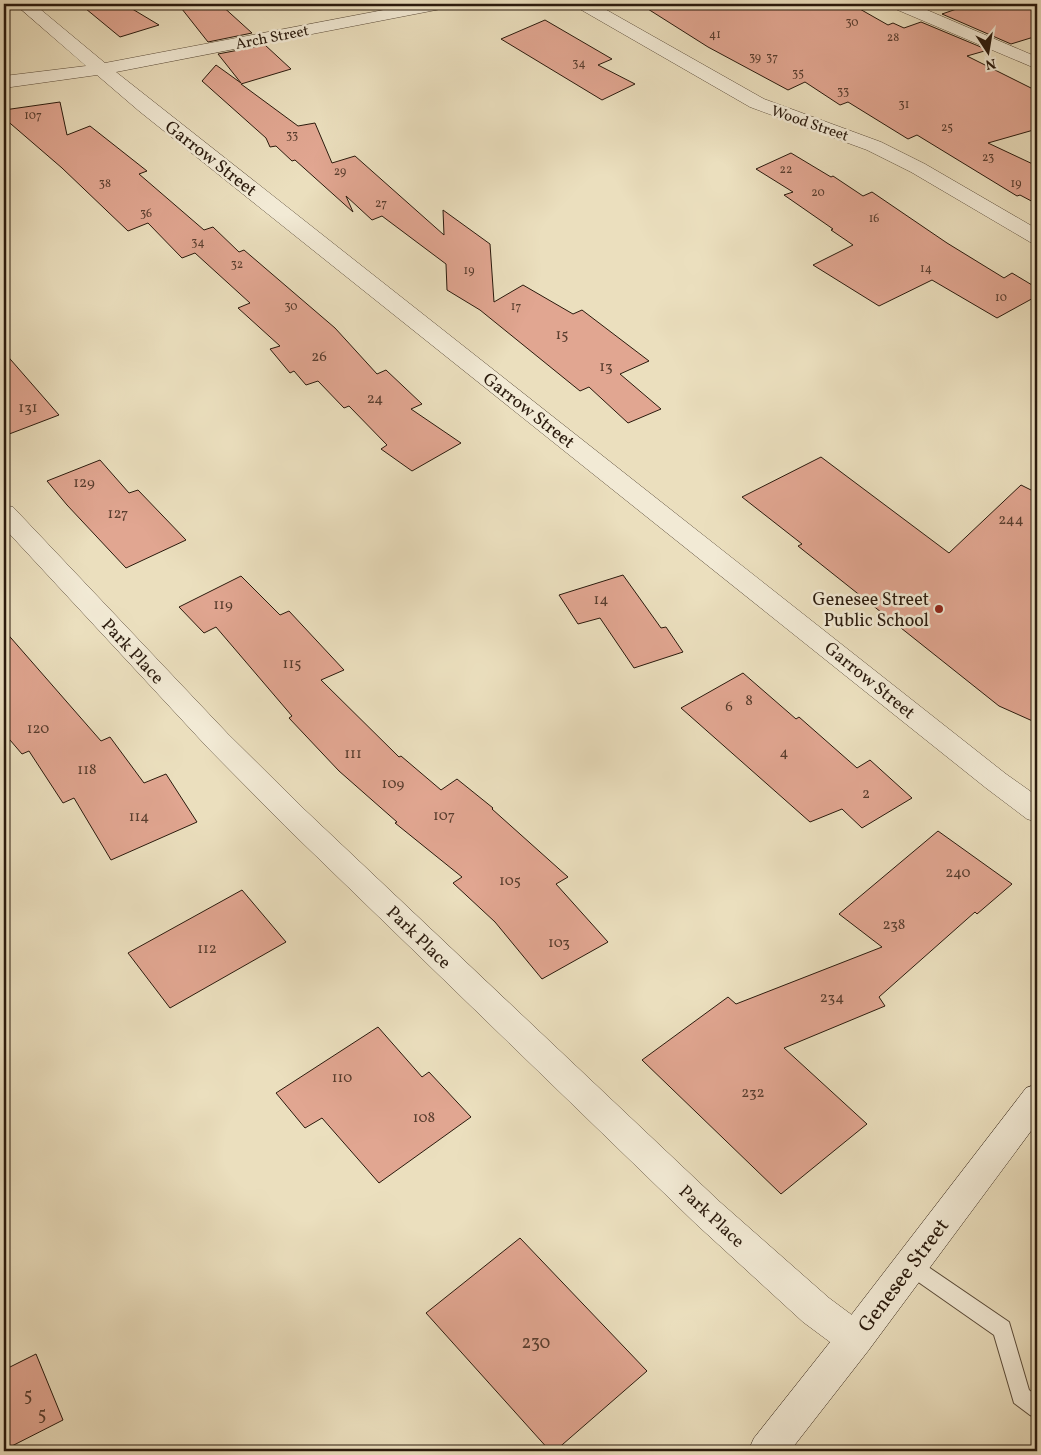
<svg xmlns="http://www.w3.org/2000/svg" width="1041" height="1455" font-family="Vollkorn,serif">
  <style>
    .building { fill: #e1a691; stroke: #2a1a0d }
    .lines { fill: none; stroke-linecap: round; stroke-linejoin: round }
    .lane-casing { stroke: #5a4b39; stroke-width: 2 }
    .street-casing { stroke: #5a4b39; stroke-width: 1 }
    .secondary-casing { stroke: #2a1a0d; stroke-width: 1 }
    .lane { fill: #f2ead5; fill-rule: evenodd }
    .street { fill: #f2ead5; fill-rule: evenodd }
    .secondary { fill: #f2ead5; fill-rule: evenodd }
    .poi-dot { fill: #8f2418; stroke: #f2ead5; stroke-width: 2 }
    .labels { text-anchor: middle; stroke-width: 5; stroke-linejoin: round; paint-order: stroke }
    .far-number-label { font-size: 12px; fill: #583d2e }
    .far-street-label { font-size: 15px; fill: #2a1a0d; stroke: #f2ead5 }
    .number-label { font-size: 15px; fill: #583d2e }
    .street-label { font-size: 18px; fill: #2a1a0d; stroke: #f2ead5 }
    .poi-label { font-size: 18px; fill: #2a1a0d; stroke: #f2ead5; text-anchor: end }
    .near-number-label { font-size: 18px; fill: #583d2e }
    .near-street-label { font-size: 21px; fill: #2a1a0d; stroke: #f2ead5 }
  </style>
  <rect width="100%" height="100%" fill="#ebdfbe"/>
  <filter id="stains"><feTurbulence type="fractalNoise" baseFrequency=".004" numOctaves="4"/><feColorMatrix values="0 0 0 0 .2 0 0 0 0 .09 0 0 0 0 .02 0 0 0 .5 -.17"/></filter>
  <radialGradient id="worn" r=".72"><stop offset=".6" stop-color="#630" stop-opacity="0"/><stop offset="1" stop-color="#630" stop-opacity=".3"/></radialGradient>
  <g class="building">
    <path d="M80,4H124L159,25L120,37Z"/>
    <path d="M178,4H220L252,33L208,42Z"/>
    <path d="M640,4H851L888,25L893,23L904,28L921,22L988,50L967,56L1037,91V129L988,143L1037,166V204L1020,195L1017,196L917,135L908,139L848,102L840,105L805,82L788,90L708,47Z"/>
    <path d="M971,4H1022L1037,12V36L1011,44L942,14Z"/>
    <path d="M545,20L612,59L598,65L635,84L602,100L501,39Z"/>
    <path d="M265,45L291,69L241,84L298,126L315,123L332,163L355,156L444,235L443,210L490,244L494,302L523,285L573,314L582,310L649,361L620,374L661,409L628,423L589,387L580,391L480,310L447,290L446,264L382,216L372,220L346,196L353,212L295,160L292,161L276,146L270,147L266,138L202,81L216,65L241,83L218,54Z"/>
    <path d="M60,102L67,135L90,126L147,171L139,174L204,230L213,227L239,252L244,250L335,328L377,374L386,370L422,404L411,409L461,443L412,471L381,449L387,445L349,406L344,408L318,381L306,385L294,371L290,373L270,349L280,346L238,308L250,303L195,253L182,258L148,223L128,231L62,168L4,118V110Z"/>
    <path d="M791,153L831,177L833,176L863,196L872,192L947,243L1004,278L1012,273L1037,288V296L997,318L932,280L879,306L813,265L853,245L831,230L833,229L784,195L793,192L756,169Z"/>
    <path d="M4,352L59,415L4,436Z"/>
    <path d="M821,457L949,553L1021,485L1037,493V723L999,706L798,546L802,544L742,497Z"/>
    <path d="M100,460L129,493L138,490L186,540L126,568L67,505L47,481Z"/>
    <path d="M623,575L661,628L666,627L683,652L634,668L600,618L578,624L559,595Z"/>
    <path d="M241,576L280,615L289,611L344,670L321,680L399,757L401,756L441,790L457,779L493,808L492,809L568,877L556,884L608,942L542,979L495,922L453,883L462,877L395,823L397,822L339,771L289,718L292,716L216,627L204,633L179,607Z"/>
    <path d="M4,630L101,741L110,737L144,783L166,774L197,822L111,860L74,798L63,803L29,751L22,754L4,733Z"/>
    <path d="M743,673L796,719L799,717L857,768L870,760L912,798L862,828L842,809L810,822L681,708Z"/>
    <path d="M938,831L1012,884L977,914L975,912L879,997L885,1006L784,1048L867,1124L781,1194L642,1060L728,997L736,1004L882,947L839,914Z"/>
    <path d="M242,890L286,942L170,1008L128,953Z"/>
    <path d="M378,1027L422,1077L429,1072L471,1117L379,1183L322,1118L305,1128L276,1093Z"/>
    <path d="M520,1238L647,1371L555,1451H550L426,1313Z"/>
    <path d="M36,1354L63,1420L4,1450V1370Z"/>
  </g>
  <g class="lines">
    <g class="lane-casing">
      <path id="lane" d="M911,1257L918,1260L1009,1322L1029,1390L1037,1396V1418L1030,1415L1014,1403L994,1335L904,1272L902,1266L904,1260Z"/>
    </g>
    <g class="street-casing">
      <g id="street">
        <path d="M15,4H34L105,63L415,4H450L447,8L441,9L116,72L1006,774L1037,796V822L1027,819L986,788L139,111L97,75L4,88V76L86,66Z"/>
        <path d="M575,4H596L764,99L881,142L925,164L1037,229V244L1030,242L911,172L867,150L750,107L578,8Z"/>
        <path d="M890,4H913L1037,57V69L893,8Z"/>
        <path d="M4,505L13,507L228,734L305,810L720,1202L829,1298L868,1327L873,1339L868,1351L855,1356L842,1351L803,1322L696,1224L285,826L208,748L4,528Z"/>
      </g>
    </g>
    <g class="secondary-casing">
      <path id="secondary" d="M1037,1084V1123L868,1351L790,1451H748L754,1438L842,1327L1026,1088Z"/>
    </g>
    <use href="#lane" class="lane"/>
    <use href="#street" class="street"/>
    <use href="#secondary" class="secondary"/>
  </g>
  <circle class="poi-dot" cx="939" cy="609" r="5"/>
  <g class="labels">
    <g class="far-number-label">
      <text x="852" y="26">30</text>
      <text x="715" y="38">41</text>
      <text x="893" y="41">28</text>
      <text x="755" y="61">39</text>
      <text x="772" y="61">37</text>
      <text x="579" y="67">34</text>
      <text x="798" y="77">35</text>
      <text x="843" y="95">33</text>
      <text x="904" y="108">31</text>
      <text x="33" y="119">107</text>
      <text x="947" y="131">25</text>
      <text x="292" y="139">33</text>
      <text x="988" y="161">23</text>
      <text x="786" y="173">22</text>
      <text x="340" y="175">29</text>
      <text x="105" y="187">38</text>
      <text x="1016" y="187">19</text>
      <text x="818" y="196">20</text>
      <text x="381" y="207">27</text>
      <text x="146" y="217">36</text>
      <text x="874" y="222">16</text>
      <text x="198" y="246">34</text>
      <text x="237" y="268">32</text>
      <text x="926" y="272">14</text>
      <text x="469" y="274">19</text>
      <text x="1001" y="301">10</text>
      <text x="291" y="310">30</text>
      <text x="516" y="310">17</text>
    </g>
    <g class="far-street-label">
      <text transform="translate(272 37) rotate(-11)" y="5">Arch Street</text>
      <text transform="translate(810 123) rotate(19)" y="5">Wood Street</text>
    </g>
    <g class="number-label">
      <text x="562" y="339">15</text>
      <text x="319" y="361">26</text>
      <text x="606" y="371">13</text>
      <text x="375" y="403">24</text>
      <text x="28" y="412">131</text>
      <text x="84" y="487">129</text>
      <text x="118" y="518">127</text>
      <text x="1011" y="524">244</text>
      <text x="601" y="604">14</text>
      <text x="223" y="609">119</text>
      <text x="292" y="668">115</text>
      <text x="749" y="705">8</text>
      <text x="729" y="711">6</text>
      <text x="38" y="733">120</text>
      <text x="784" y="757">4</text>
      <text x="353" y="758">111</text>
      <text x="87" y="774">118</text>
      <text x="393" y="788">109</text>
      <text x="866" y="798">2</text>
      <text x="444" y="820">107</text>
      <text x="139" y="821">114</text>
      <text x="958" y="877">240</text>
      <text x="510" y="885">105</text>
      <text x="894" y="929">238</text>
      <text x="559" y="947">103</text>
      <text x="207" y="953">112</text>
      <text x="832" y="1002">234</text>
      <text x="342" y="1082">110</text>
      <text x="753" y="1097">232</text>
      <text x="424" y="1122">108</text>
    </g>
    <g class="street-label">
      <text transform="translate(211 158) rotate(38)" y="6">Garrow Street</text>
      <text transform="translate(529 410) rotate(38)" y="6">Garrow Street</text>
      <text transform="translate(133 651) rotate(47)" y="6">Park Place</text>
      <text transform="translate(870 680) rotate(39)" y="6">Garrow Street</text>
      <text transform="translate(419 937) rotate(44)" y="6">Park Place</text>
      <text transform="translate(712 1216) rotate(43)" y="6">Park Place</text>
    </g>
    <g class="poi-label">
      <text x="929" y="605">Genesee Street<tspan x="929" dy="21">Public School</tspan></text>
    </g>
    <g class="near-number-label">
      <text x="536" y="1348">230</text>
      <text x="28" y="1401">5</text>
      <text x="42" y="1420">5</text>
    </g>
    <g class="near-street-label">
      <text transform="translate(903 1275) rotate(-53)" y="7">Genesee Street</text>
    </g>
  </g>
  <rect width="1041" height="1455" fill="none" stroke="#ebdfbe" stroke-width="20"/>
  <rect x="5" y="5" width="1031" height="1445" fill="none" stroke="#2a1a0d" stroke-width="2.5"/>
  <rect x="10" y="10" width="1021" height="1435" fill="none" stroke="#2a1a0d"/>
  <g transform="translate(988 52) rotate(168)" stroke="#f2ead5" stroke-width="4" paint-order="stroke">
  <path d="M0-4L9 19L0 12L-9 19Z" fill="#2a1a0d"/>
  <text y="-8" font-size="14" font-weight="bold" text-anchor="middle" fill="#2a1a0d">N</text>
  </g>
  <rect width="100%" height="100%" filter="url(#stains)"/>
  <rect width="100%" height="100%" fill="url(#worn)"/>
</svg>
